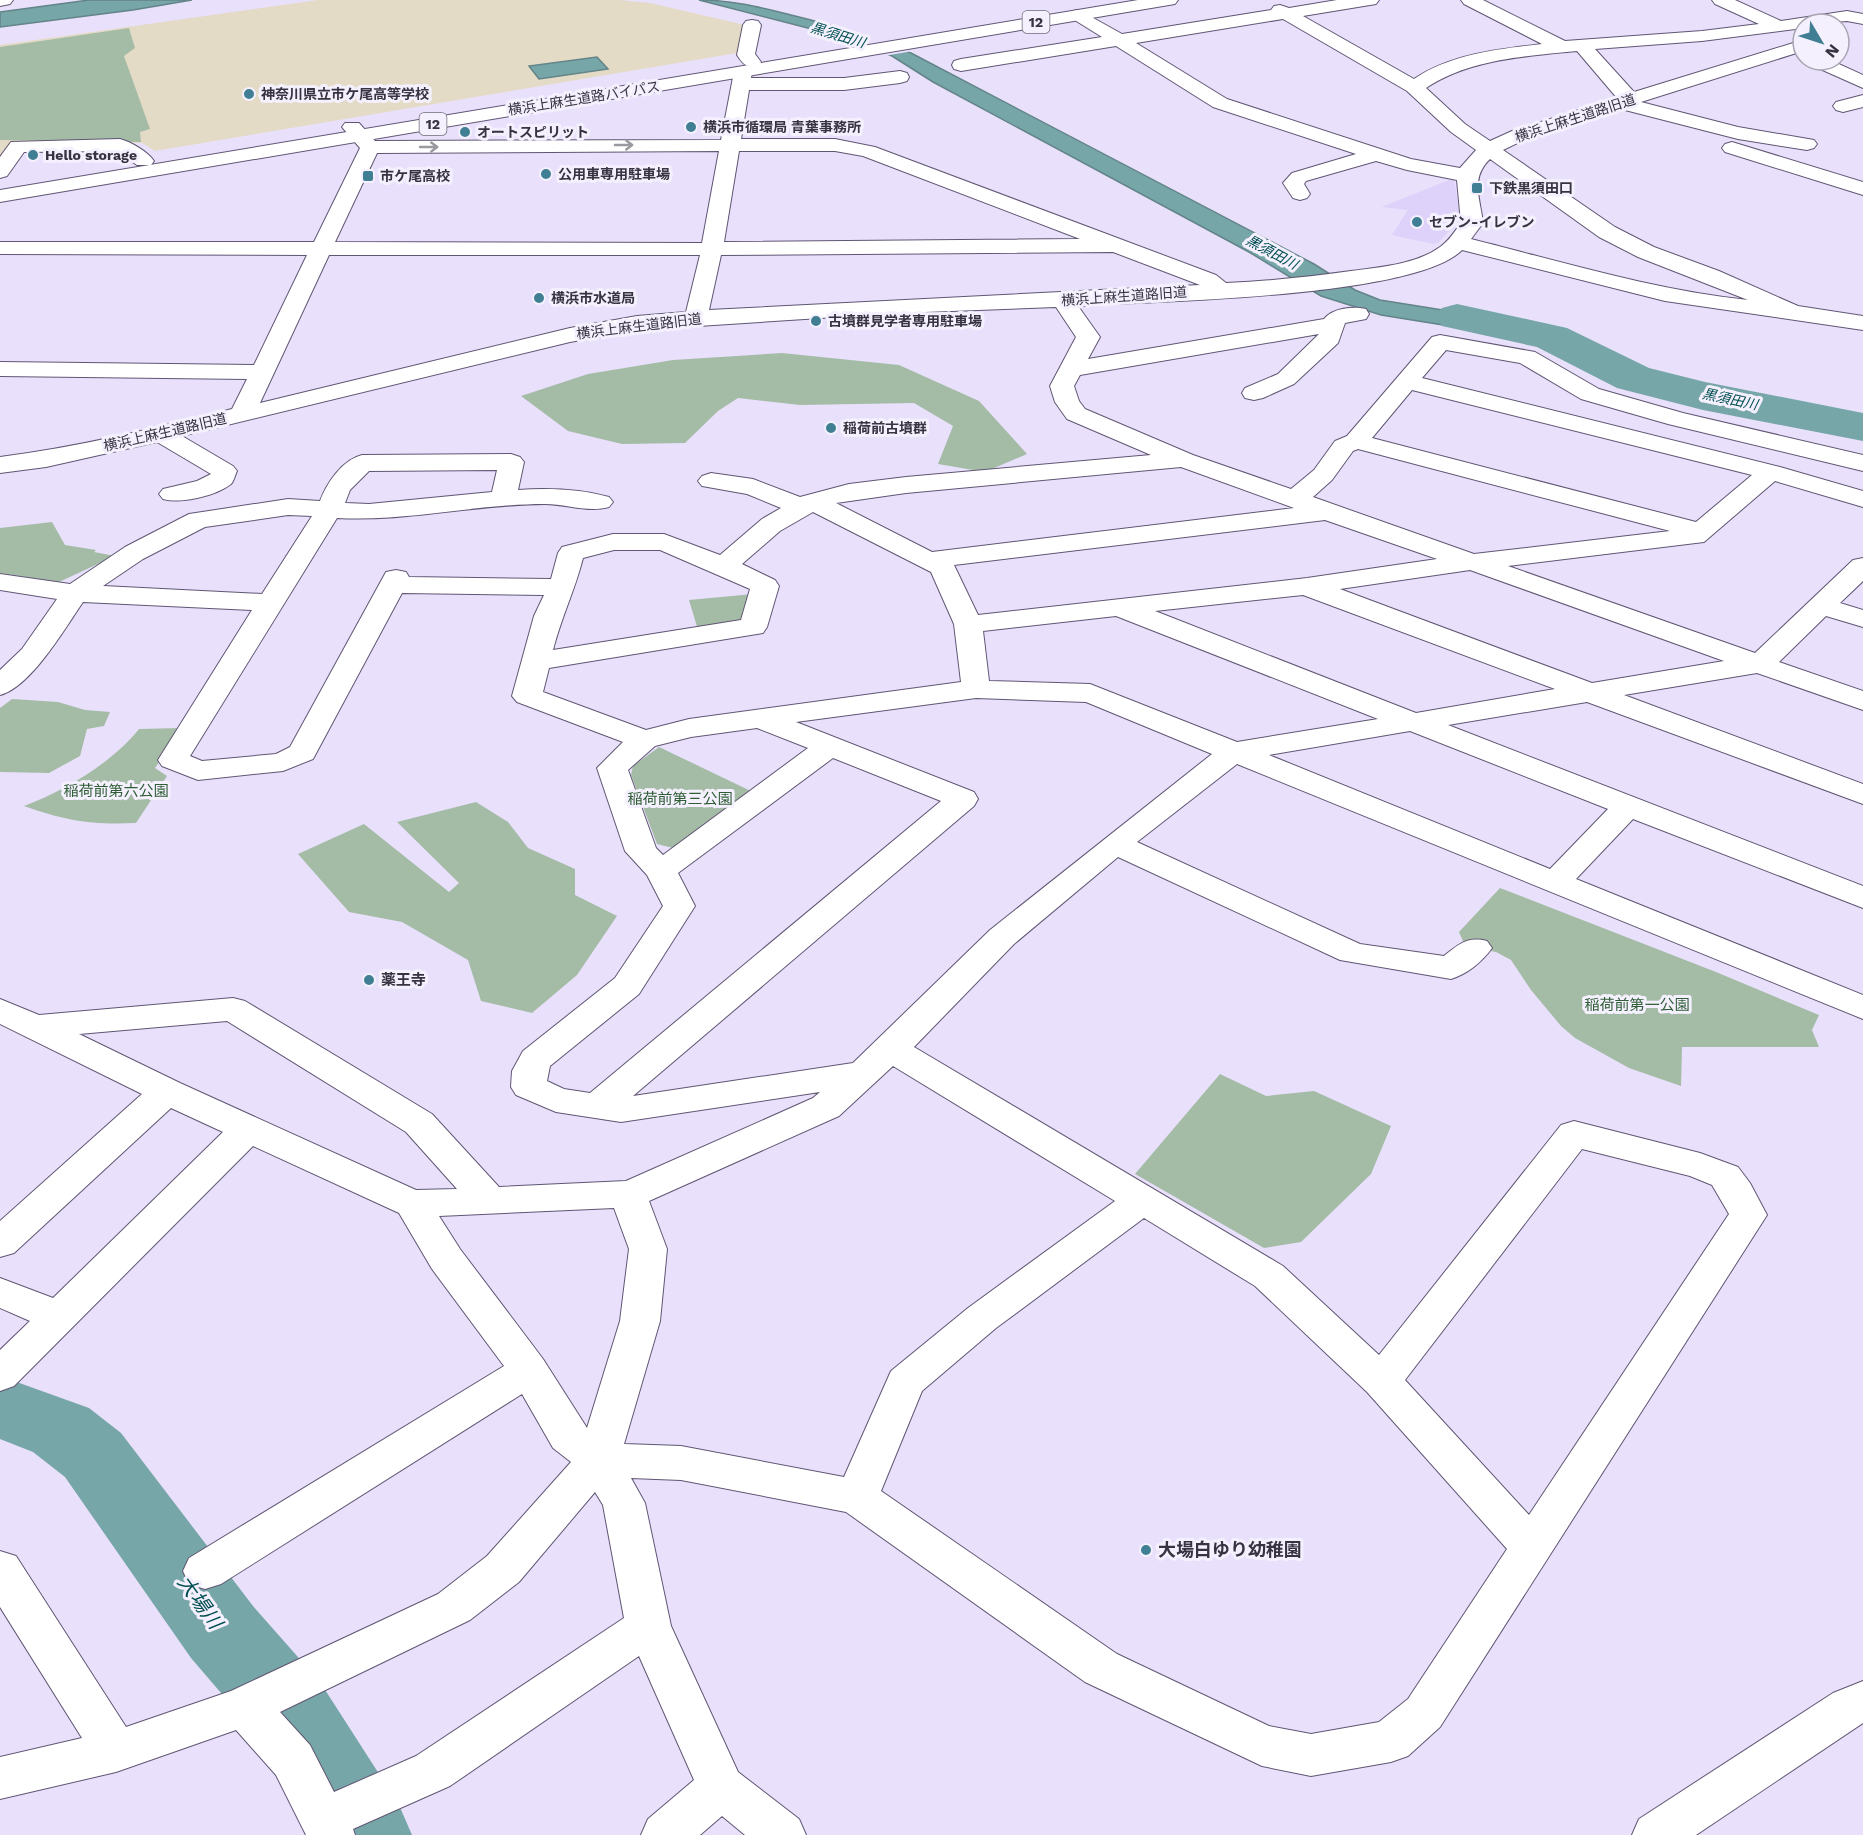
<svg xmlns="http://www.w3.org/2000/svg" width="1863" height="1835" font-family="'Work Sans','Noto Sans JP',sans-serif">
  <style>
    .built { fill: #ded1fa }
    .education { fill: #e4dbc6 }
    .green { fill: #a4bca6 }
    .water { fill: #76a6a7; stroke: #638488; stroke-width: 1.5 }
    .pier { fill: #e9e0fc }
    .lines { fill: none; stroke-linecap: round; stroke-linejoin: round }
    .river { fill: #76a6a7; fill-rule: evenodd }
    .minor-casing { stroke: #605673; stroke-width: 2 }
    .major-casing { stroke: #605673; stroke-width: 2 }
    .minor { fill: #fff; fill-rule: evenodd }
    .major { fill: #fff; fill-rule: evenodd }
    .oneway { stroke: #9b99a0 }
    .poi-dot { fill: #407e94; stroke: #f4f0fe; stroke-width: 2 }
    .labels { text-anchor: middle; stroke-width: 6; stroke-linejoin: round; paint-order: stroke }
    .shield { fill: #f4f0fe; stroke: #706c79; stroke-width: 1.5 }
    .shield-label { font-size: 14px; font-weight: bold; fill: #373340 }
    .far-water-label { font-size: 14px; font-style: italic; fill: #004e50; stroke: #f4f0fe }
    .far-poi-label { font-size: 14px; font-weight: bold; fill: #373340; stroke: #f4f0fe; text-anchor: start }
    .far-street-label { font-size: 14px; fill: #373340; stroke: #f4f0fe }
    .park-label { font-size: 15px; fill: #2f5d36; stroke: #f4f0fe }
    .poi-label { font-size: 15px; font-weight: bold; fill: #373340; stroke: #f4f0fe; text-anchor: start }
    .near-poi-label { font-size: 18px; font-weight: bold; fill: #373340; stroke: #f4f0fe; text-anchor: start }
    .near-water-label { font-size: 20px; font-style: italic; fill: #004e50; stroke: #f4f0fe }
  </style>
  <rect width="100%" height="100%" fill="#e9e0fc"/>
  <path class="built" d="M1454,178L1459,211L1452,228L1438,243L1433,244L1392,235L1408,210L1382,207Z"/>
  <path class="education" d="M318,0H619L650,3L745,25L737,53L155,151L142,143H15L0,160V45Z"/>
  <g class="green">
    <path d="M129,28L135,48L124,56L150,129L140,132L141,142L0,140V47Z"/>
    <path d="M782,353L899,365L979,401L1027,454L985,472L938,464L953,426L914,403L800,405L738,398L718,411L685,443L622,444L568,431L521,396L588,374L673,360Z"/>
    <path d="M52,522L65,545L96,550L94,552L115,556L59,582L0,573V528Z"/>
    <path d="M753,594L743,623L698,630L689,600Z"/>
    <path d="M12,699L58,702L85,710L110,712L104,726L87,729L80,756L49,773L0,772V708Z"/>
    <path d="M180,728L176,738L155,768L167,776L136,823C92,825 66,821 24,806C64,791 112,763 139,729Z"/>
    <path d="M659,747L755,793L677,849L657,844L631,775L633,766Z"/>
    <path d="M476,802L508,822L528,848L575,869V895L617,916L577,975L532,1013L481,1001L468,960L402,922L349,912L298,854L364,824L449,892L459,883L397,822Z"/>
    <path d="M1500,888L1716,972L1819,1015L1812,1030L1819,1047H1682L1681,1086L1629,1068L1575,1038L1561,1026L1531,990L1511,960L1496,952L1465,946L1459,932Z"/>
    <path d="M1220,1074L1266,1096L1314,1091L1391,1126L1371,1174L1301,1242L1264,1248L1135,1174Z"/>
  </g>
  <g class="water">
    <path d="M89,0H192L133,10L0,27V12Z"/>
    <path d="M699,0C732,0 759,7 791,15C832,25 873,36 911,53L1314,264L1355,290L1380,300L1499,319L1548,331L1540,338L1455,321L1443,325L1381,315L1321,296L1249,252L933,82L892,56L872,48L835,35Z"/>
    <path d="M597,57L608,69L539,79L529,66Z"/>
  </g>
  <path class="pier" d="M870,34L891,41L913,51L884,56L839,39Z"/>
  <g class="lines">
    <g class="river">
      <path d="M1457,304L1567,328L1649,368L1705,382L1863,413V441L1703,410L1617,388L1537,347L1442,326L1435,317L1442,308Z"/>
      <path d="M0,1376L89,1408L121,1433L253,1606L320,1682L399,1805L412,1835H316L258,1736L191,1658L65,1477L33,1452L0,1439Z"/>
    </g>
    <g class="minor-casing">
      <g id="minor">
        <path d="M0,0H13L10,4L0,6Z"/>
        <path d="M1337,0H1379L1376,4L1370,5L1303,16L1414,79C1451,54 1499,49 1542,44L1464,4L1461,0H1483L1565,41L1702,31L1759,24L1715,4L1712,0H1735L1781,21L1847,11L1863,14V24L1847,21L1803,24V28L1702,41L1595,49L1634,92L1803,40V51L1641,102L1738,127L1814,140L1817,144L1814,148L1807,150L1738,139L1621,109L1526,139L1503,150L1615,227L1654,247L1719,271L1798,306L1863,316V330L1665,301L1462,250C1415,298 1154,301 1078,306L1100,337L1088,359L1324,319C1333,308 1352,306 1366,309L1369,314L1366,319L1345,323L1338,343L1294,384L1263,398L1254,400L1245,398L1242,393L1245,388L1278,374L1319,334L1080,375L1074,386L1079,401L1085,409L1193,455L1291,489L1314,470L1335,441L1347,436L1432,337L1440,335L1535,352L1599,389L1683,413L1863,455V471L1668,424L1581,399L1520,363L1446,350L1422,378L1780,467L1863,491V507L1775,481L1704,542L1508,566L1755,653L1853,560L1863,558V581L1840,603L1863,610V627L1826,616L1779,662L1863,691V710L1757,673L1624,695L1863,784V804L1587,702L1448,725L1863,886V908L1633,819L1576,879L1863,995V1019L1237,764L1137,842L1360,944L1444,956C1459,944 1467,936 1487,941L1492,948C1482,962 1467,974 1451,979L1340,960L1118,857L1014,944L914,1047L1283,1266L1379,1355L1561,1125L1574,1121L1700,1153L1738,1167L1750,1183L1767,1215L1440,1727L1408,1756L1391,1762L1311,1776L1262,1766L1085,1682L846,1512L681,1480L631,1478L645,1503L671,1626L738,1772L799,1819L806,1835H745L722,1816L700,1835H641L648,1819L694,1780L639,1656L450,1786L353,1829L355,1835H306L276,1775L236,1730L116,1772L0,1799V1757L82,1738L0,1607V1551L16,1556L126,1727L231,1691L438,1594L487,1556L571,1462L553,1448L522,1394L221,1584L205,1589L189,1584L183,1571L189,1558L504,1366L432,1269L399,1213L253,1146L14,1386L0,1391V1350L30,1321L0,1308V1278L53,1298L223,1132L171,1108L14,1253L0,1257V1221L142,1094L0,1024V999L39,1015L233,998L245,1001L432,1114L499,1187L626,1181L813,1098L820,1092L621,1122L556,1112L516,1095L511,1087L512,1071L523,1051L615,978L663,906L647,875L625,851L597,768L623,742L517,702L512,696L534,616L544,595L402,593L313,759L283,771L198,780L162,766L158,760L252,610L83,602C65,628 31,687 0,695V670L22,649L57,599L0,590V574L70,584L125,547L189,514L288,499L320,501C327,483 342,460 362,455L511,454L520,457L524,462L518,490C548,488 580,489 609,497L613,502L609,507C588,513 566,504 545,504C475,504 407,522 337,518L190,756L202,761L276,754L290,747L386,572L396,570L406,572L409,577L551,579L558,553L562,547L613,534H664L720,555L762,519L781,508L747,494L702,486L698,481L702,476L711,473L753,479L800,497L849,484L906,477L1151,455L1067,419L1055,402L1050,386L1076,337L1056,307L898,313L637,330L570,342L182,436L233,466L237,471C235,475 234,481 231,484C216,496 181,504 163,499L159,494L163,489L197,481L211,474L157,442L46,467L0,473V457C79,447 155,428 232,409L247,379L0,376V362L254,365L307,255L0,254V242H314L360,148L342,127L345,123H359L375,141L721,140L734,72L736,68H750L752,72L751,78H844L900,71L907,73L909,77L907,81L900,83L844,90H749L741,139H835L875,147L1216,275L1226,283C1268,281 1309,277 1351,271C1380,267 1415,265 1440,247C1449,241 1455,231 1461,223L1457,180L1407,170L1376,161L1306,181L1304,184L1310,194L1307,198L1300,200L1293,198L1283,183L1292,173L1356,154L1213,107L1116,46L961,71L954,69L952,65L954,61L961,59L1102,37L1073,19L1070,15L1073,11L1079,10L1122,34L1271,10L1274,6L1280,5L1289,8ZM1283,19L1407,91L1451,132L1476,150L1460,168L1411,159L1227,99L1136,43ZM1577,51L1617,98L1512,131L1490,141L1465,124L1426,88C1469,59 1527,56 1577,51ZM719,151L702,243L335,242L377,153ZM739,151H835L863,156L1080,239L724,242ZM1490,159L1599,237L1638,257L1748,300C1654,290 1563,262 1471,239L1483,223C1480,198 1470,178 1490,159ZM1113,252L1200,285L709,310L721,255ZM329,255H700L686,312L637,316L570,328L260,403ZM1412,390L1752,475L1696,522L1372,438ZM1358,449L1670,531L1474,554L1313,497L1332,480L1353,451ZM1181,467L1294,508L932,552L836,503L906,493ZM497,470L492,492L369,504L345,503L350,490L369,471ZM813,512L931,572L954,624L961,682L689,719L646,730L543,692L549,668L763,633L767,627L779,586L775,580L742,564L780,531ZM288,515L312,516L262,594L103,586L143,559L205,527ZM1325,520L1437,559L1307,578L978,615L954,565ZM614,550H660L750,589L741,620L553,650C561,618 575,590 583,558ZM1470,570L1724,661L1592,683L1340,589ZM1303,595L1555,689L1416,713L1155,611ZM1116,616L1378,719L1237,742L1090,684L989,681L983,631ZM976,698L1086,702L1212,754L990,930L853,1063L633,1096L974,806L978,799L974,792L796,722ZM757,728L808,748L663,855L656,848L628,770L655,746L691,737ZM1410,731L1608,809L1550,869L1269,755ZM833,758L941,801L590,1093L564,1089L547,1081L550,1066L639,994L695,906L678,873ZM227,1021L406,1132L457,1189L416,1190L180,1083L79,1034ZM893,1066L1115,1201L968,1308L891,1371L844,1477L681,1446L624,1444L660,1321L667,1249L649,1201L839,1116ZM1582,1149L1690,1176L1712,1185L1729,1214L1529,1515L1405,1380ZM614,1208L629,1249L620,1321L587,1428L543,1359L460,1249L439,1216ZM1144,1218L1255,1286L1367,1392L1507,1549L1408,1699L1379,1722L1311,1734L1269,1726L1117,1654L881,1491L922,1391L996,1328ZM595,1492L603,1505L624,1618L416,1756L334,1792L310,1745L280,1712L470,1620L519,1582Z"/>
        <path d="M752,20L758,21L761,25L755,54L761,62L759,66C747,69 743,64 737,55L743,25L746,21Z"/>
        <path d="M1806,60H1830L1863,75V88L1809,64Z"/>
        <path d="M1863,95V107L1843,112L1836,110L1833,106L1836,102Z"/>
        <path d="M120,139C131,142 147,151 154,161L151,165H137L116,151L24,152L7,176L0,178V157L11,142Z"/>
        <path d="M1732,142L1863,182V195L1725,152L1722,148L1725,144Z"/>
        <path d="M1863,1681V1723L1696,1835H1632L1639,1819L1833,1693Z"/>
      </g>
    </g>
    <g class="major-casing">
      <path id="major" d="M1138,0H1178L1175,4L1169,5L0,202V190Z"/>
    </g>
    <use href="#minor" class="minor"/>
    <use href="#major" class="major"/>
  </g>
  <defs><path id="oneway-shaft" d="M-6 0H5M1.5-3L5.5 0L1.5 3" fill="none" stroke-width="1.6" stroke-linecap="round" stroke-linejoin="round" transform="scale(1.5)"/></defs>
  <g class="oneway">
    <use href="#oneway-shaft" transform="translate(624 145)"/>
    <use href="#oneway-shaft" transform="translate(429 147)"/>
  </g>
  <g class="poi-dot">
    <circle cx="249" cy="94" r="6"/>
    <circle cx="691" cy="127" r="6"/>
    <circle cx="465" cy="132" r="6"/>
    <circle cx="33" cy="155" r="6"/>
    <circle cx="546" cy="174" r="6"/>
    <rect x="362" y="170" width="12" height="12" rx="3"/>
    <rect x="1471" y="182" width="12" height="12" rx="3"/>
    <circle cx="1417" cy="222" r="6"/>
    <circle cx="539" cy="298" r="6"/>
    <circle cx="816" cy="321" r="6"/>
    <circle cx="831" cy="428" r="6"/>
    <circle cx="369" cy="980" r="6"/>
    <circle cx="1146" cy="1550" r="6"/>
  </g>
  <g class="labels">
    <g class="shield">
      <rect x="1022.5" y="11" width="27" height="22" rx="4.5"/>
      <rect x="419.5" y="113" width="27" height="22" rx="4.5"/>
    </g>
    <g class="shield-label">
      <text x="1036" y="27">12</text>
      <text x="433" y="129">12</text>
    </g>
    <g class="far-water-label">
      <text transform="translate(838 35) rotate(17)" y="5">黒須田川</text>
      <text transform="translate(1272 252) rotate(28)" y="5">黒須田川</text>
      <text transform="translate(1730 399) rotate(12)" y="5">黒須田川</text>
    </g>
    <g class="far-poi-label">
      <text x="261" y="99">神奈川県立市ケ尾高等学校</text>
      <text x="703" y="132">横浜市循環局 青葉事務所</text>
      <text x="477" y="137">オートスピリット</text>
      <text x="45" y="160">Hello storage</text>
      <text x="558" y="179">公用車専用駐車場</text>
      <text x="380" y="181">市ケ尾高校</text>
      <text x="1489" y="193">下鉄黒須田口</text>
      <text x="1429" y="227">セブン-イレブン</text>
      <text x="551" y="303">横浜市水道局</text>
      <text x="828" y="326">古墳群見学者専用駐車場</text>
      <text x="843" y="433">稲荷前古墳群</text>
    </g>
    <g class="far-street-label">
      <text transform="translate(584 98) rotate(-9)" y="5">横浜上麻生道路バイパス</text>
      <text transform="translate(1575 118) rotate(-18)" y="5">横浜上麻生道路旧道</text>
      <text transform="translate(1124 296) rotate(-4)" y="5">横浜上麻生道路旧道</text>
      <text transform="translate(639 326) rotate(-7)" y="5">横浜上麻生道路旧道</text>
      <text transform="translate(165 432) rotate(-13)" y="5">横浜上麻生道路旧道</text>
    </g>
    <g class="park-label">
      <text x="116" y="796">稲荷前第六公園</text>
      <text x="680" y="804">稲荷前第三公園</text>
      <text x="1637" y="1010">稲荷前第一公園</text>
    </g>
    <g class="poi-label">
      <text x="381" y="985">薬王寺</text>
    </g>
    <g class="near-poi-label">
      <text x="1158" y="1556">大場白ゆり幼稚園</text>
    </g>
    <g class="near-water-label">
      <text transform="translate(200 1602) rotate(54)" y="7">大場川</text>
    </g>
  </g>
  <g transform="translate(1821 42) rotate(129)"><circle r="28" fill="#f4f0fe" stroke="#a8a4b2" stroke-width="1.5"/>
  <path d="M0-4.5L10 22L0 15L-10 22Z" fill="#407e94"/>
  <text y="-9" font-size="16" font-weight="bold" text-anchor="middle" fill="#373340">N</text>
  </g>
</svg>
